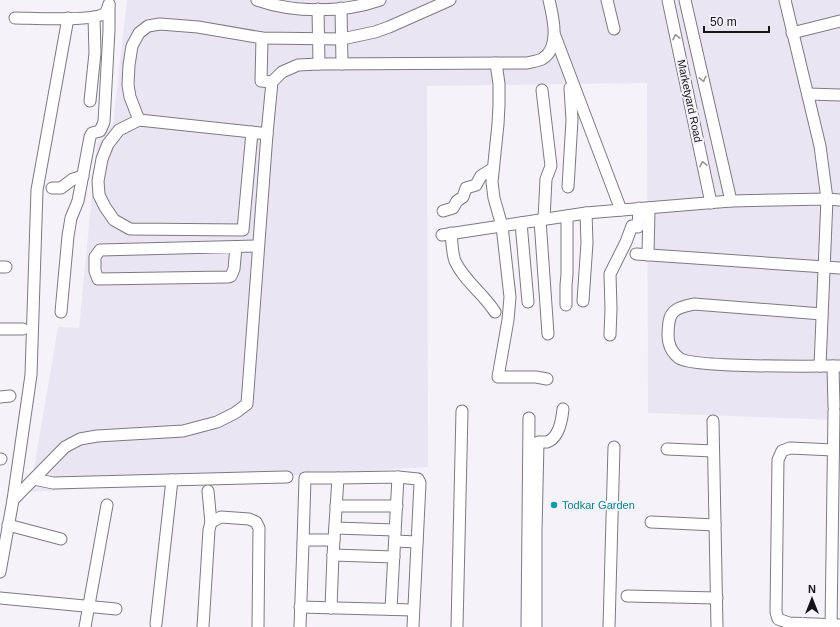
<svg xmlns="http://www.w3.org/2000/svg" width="840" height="627" font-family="Helvetica,sans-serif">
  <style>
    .built { fill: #eae5f3 }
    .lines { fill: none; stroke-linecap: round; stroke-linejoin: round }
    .minor-casing { stroke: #7c7a80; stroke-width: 13 }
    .minor { stroke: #fff; stroke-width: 11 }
    .oneway { stroke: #969596 }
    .culture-dot { fill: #0f9aa8; stroke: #f5f2f9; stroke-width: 1.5 }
    .labels { text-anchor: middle; stroke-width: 4; stroke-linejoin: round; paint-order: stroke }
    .street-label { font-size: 11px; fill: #151416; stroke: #f5f2f9 }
    .culture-label { font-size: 11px; fill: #0d838f; stroke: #f5f2f9; text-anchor: start }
  </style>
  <rect width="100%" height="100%" fill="#f5f2f9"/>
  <path class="built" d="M127,0H840V420L648,413L647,83L427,86L428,467L30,492L58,327L79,328L97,144L113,123Z"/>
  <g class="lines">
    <g class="minor-casing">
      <g id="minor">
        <path d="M257,0C294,13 343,13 380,0"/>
        <path d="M607,0L614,29"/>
        <path d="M668,0L711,203"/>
        <path d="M685,0L731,201"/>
        <path d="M785,0L820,146L827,199L820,366"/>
        <path d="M341,8L342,64"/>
        <path d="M318,9L319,64"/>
        <path d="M15,18C31,18 95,22 105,13C107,11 108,7 109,5"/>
        <path d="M792,33L840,21"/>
        <path d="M555,36L621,210"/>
        <path d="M262,38L261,81L272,82"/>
        <path d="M496,63L499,84V105L498,124L492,182L494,198L502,226L510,297L508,320L498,377H536L547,379"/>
        <path d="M542,90L551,166L546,179L544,219"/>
        <path d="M808,94L840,95"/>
        <path d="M90,101L95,53L94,17"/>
        <path d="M139,120L130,97L128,85L129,65L132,46L139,33L148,26L160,24L198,27L262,38L342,39L375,32L389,27L450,0"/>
        <path d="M252,132L243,230L130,229L114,220L105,207L99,195L98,181L102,159L108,144L119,130L139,120L260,133L267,134"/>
        <path d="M568,187L572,120L570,88"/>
        <path d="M52,188H61L73,179L83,176"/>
        <path d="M443,211L453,208L457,201L463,197L466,188L476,185L481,176L492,169"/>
        <path d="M540,220L548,334"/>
        <path d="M521,223L528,302"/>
        <path d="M451,233C452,242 452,253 455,261C464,281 484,294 495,312"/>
        <path d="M442,235L586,213L731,201L827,199L840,200"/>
        <path d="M236,247L234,269L231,276L228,277L98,279L95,271V257L100,250L258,246"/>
        <path d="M636,254L840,268"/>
        <path d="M648,255L649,208"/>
        <path d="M0,267H6"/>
        <path d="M583,301L587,243L586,213"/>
        <path d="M566,305V285L567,275V216"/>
        <path d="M61,312L68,236L71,218L78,201L90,137L92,133L100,131L104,122L109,30V4"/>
        <path d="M822,314L694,304C682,307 671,308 669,322C667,336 667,349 679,358C692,368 816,366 840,366"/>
        <path d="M0,329H23"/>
        <path d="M610,335L611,309L610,274L626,242L632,226L638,227L639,208"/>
        <path d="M833,366L834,407"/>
        <path d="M0,397L10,396"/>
        <path d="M713,421L717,627"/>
        <path d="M667,449L713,451"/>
        <path d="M833,450L790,448L782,451L778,460L776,612L778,619L789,623L840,625"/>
        <path d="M0,459H1"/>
        <path d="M34,479L53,483L287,477"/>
        <path d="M208,491L211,523"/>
        <path d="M13,500L31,375L37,190L68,18"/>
        <path d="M336,506H397"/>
        <path d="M651,522L715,525"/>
        <path d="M8,525L61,539"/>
        <path d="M335,528L395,530"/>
        <path d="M334,540L333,555L394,557"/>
        <path d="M395,541L417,542"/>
        <path d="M303,543L305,478H338"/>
        <path d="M0,572L13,500L65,447L80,439L97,436L183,431L217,422L235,413L247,404L267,134L272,82L282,72L298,65L319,64L527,63C531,62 538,61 542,59C561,48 553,17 549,0"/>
        <path d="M627,596L717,598"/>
        <path d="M0,598L116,609"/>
        <path d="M300,607L413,610"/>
        <path d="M331,608L333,555"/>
        <path d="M391,609L398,477"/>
        <path d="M156,624L172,480"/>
        <path d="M85,627L107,505"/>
        <path d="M203,627L209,530L211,522L221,517L249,519L256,522L259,528L258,627"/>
        <path d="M300,627L303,543L308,540H334L338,478L398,477L418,479L420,483L413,627"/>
        <path d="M457,627L462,411"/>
        <path d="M527,627L529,418"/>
        <path d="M536,627V531L538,442C541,442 544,442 547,442C559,438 562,419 563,409"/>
        <path d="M609,627L614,447"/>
        <path d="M831,627L834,411"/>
      </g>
    </g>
    <use href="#minor" class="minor"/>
  </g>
  <defs><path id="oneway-chevron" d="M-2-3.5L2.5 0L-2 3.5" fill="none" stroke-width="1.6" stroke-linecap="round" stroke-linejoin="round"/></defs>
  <g class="oneway">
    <use href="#oneway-chevron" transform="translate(676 37) rotate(-102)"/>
    <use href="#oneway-chevron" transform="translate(703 79) rotate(77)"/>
    <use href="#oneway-chevron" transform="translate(703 164) rotate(-102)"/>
  </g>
  <circle class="culture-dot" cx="554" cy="505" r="4"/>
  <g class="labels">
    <g class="street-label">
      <text transform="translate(690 101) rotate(78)" y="4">Marketyard Road</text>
    </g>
    <g class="culture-label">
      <text x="562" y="509">Todkar Garden</text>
    </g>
  </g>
  <g transform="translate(812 599)" stroke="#f5f2f9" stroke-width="3" paint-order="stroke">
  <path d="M0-3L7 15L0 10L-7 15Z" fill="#151416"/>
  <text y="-6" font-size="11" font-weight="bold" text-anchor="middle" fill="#151416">N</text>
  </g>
  <path d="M704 26v6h65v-6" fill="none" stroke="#151416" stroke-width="2"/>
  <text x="710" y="26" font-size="12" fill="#151416" stroke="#f5f2f9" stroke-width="3" paint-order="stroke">50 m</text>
</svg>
